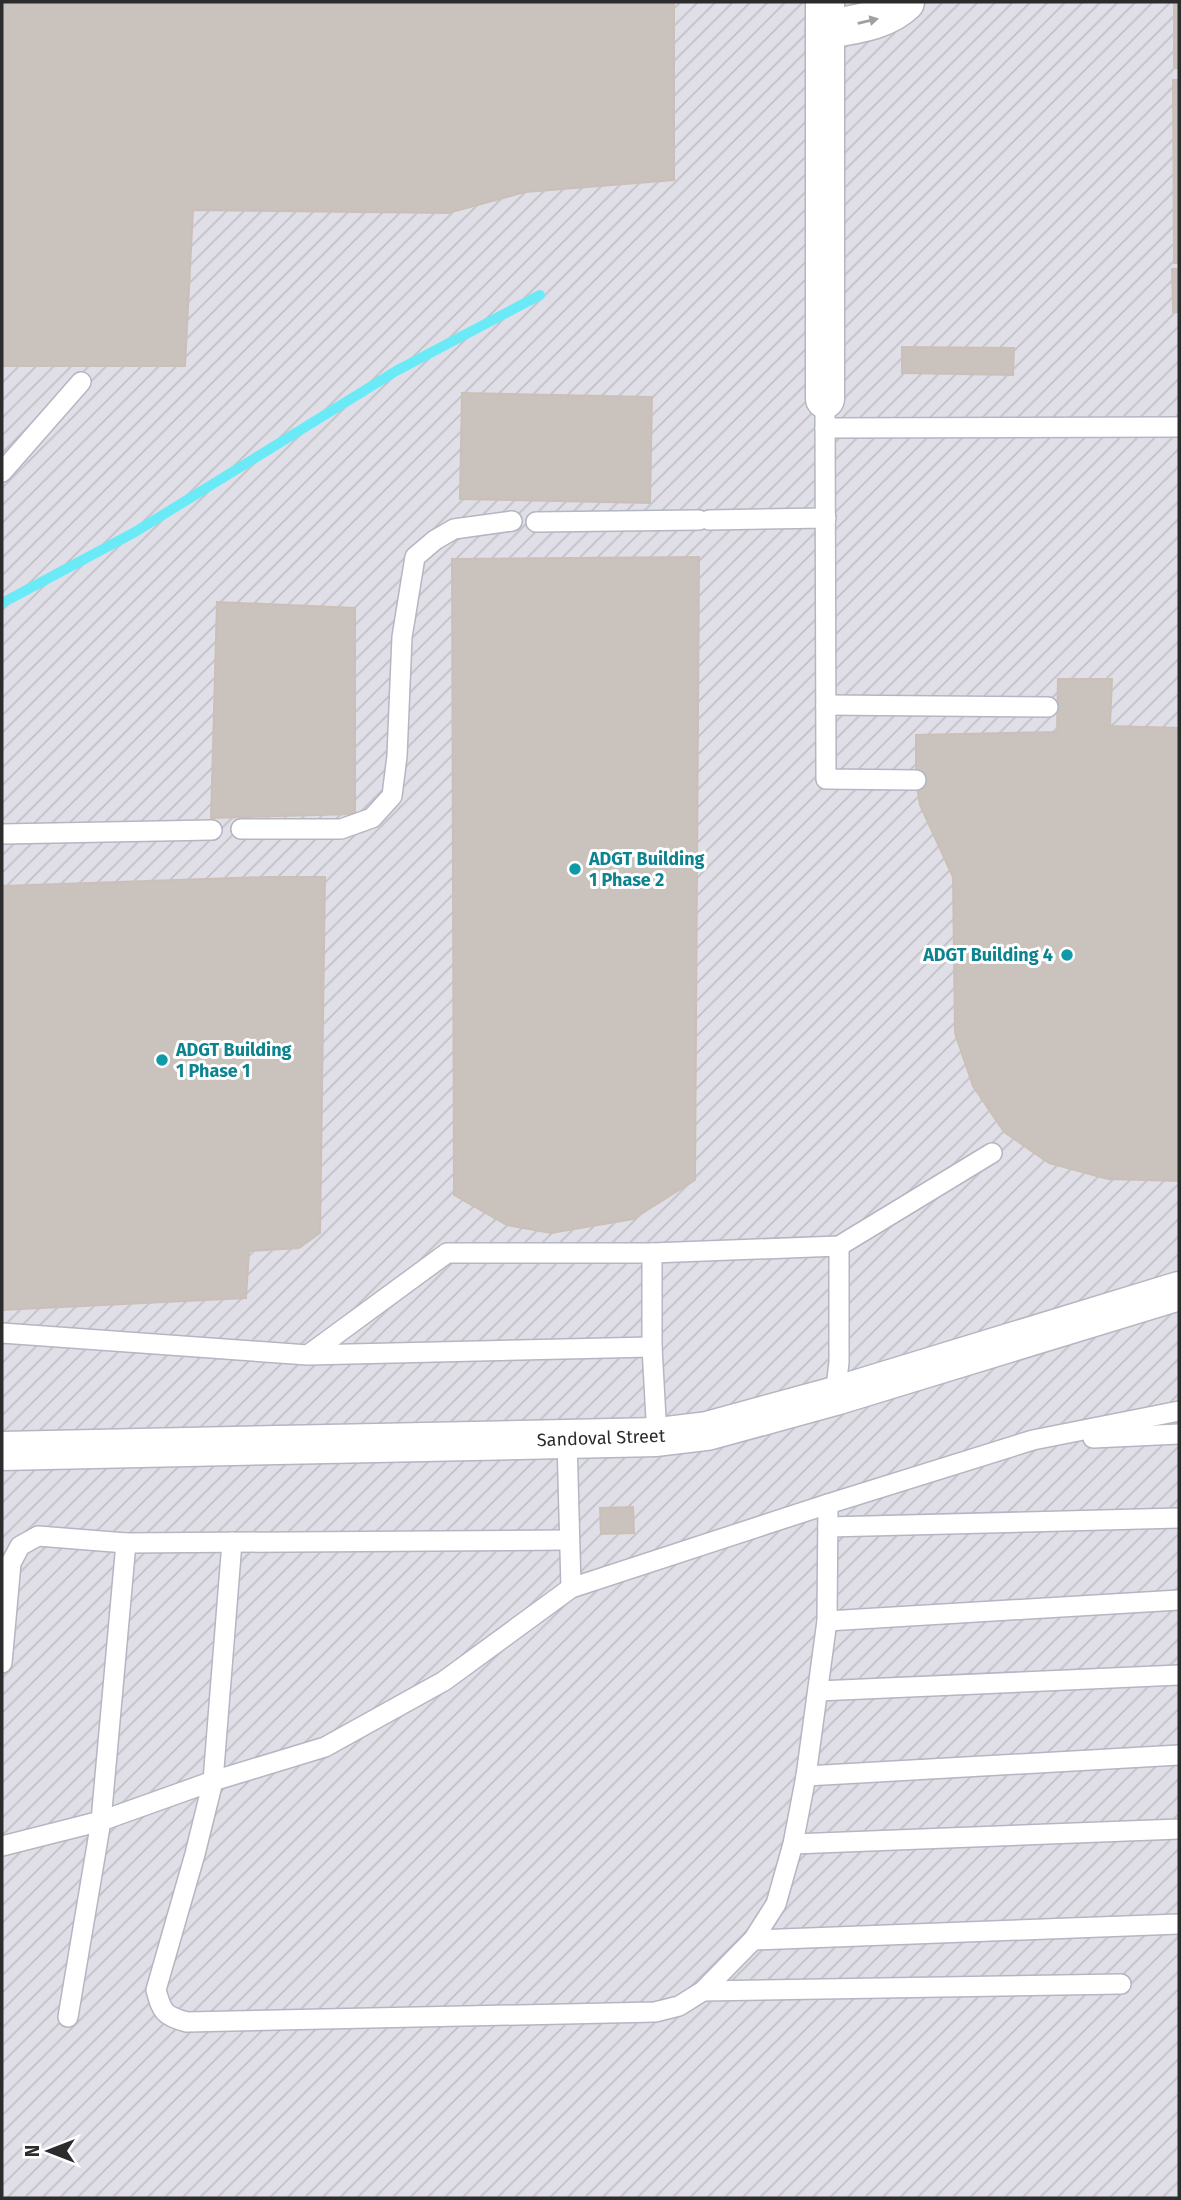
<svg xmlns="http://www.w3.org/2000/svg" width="1181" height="2200" font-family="'Fira Sans',sans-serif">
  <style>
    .industrial { fill: url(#industrial-furrows) }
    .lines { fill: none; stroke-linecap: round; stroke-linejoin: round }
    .stream { stroke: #6aeaf7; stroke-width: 10 }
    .building { fill: #cac2bd; stroke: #cbc0b7; stroke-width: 2 }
    .lane-casing { stroke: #b2b7c1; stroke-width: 22 }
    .street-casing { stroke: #b2b7c1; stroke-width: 41 }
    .lane { stroke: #fff; stroke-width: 19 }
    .street { stroke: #fff; stroke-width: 38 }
    .oneway { fill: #a0a0a0 }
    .culture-dot { fill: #0f9aa8; stroke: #fff; stroke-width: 2.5 }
    .labels { text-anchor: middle; stroke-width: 6; stroke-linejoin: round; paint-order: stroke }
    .culture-label { font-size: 18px; font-weight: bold; fill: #0d838f; stroke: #fff; text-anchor: start }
    .street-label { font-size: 18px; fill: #2c2c2c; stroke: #fff }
  </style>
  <defs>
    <pattern id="industrial-furrows" width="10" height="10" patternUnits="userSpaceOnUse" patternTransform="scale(1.75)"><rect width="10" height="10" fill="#e0dfe7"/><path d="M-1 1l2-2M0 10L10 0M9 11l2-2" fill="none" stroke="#c0c0c6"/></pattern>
  </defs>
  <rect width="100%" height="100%" fill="#efe5de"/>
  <rect class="industrial" x="2" y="2" width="1177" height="2196"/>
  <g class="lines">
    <path class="stream" d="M2,603L135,532L396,371L540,295"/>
  </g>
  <g class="building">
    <path d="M2,2H674V180L525,192L448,213L193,210L185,366H2Z"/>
    <rect x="1174" y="2" width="5" height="66"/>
    <path d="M1173,80H1179V263H1174Z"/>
    <path d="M1172,269H1179V312H1173Z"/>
    <path d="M902,347L1014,348L1013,375L902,373Z"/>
    <path d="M462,393L652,397L650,503L460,499Z"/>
    <path d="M699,557L695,1180L633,1219L551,1233L507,1225L454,1195L452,559Z"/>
    <path d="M217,602L355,608V814L211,818Z"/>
    <path d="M1058,679H1112L1110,726L1179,728V1181L1108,1179L1049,1163L1004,1132L973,1086L955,1033L953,877L920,805L916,780V735L1057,732Z"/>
    <path d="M267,877H325L320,1233L299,1248L249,1251L246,1298L2,1310V886Z"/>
    <path d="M633,1507L634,1533L601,1534L600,1508Z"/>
  </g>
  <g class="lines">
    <g class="lane-casing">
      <g id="lane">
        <path d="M825,399L826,779L916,780"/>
        <path d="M825,428L1179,427"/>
        <path d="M2,472L81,382"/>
        <path d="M709,520L826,518"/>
        <path d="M536,522L699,520"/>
        <path d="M826,705L1048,707"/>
        <path d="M241,829H341L372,818L392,796L397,756L402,637L415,557L435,540L454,529L512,521"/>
        <path d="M2,834L212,830"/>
        <path d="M652,1253L839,1246L992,1153"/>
        <path d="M2,1333L308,1355L652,1347V1253H447L308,1355"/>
        <path d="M652,1347L657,1437"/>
        <path d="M835,1396L839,1362V1246"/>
        <path d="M1093,1438L1179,1434"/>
        <path d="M567,1440L571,1588"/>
        <path d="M828,1527L1179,1518"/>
        <path d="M232,1542L213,1781L195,1854L156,1990C162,2012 164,2016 187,2022L655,2012L679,2006L703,1991L753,1940L776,1904L793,1844L806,1776L827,1621L828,1504"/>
        <path d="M827,1621L1179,1600"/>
        <path d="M2,1663L11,1563L20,1546L38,1536L126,1543L569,1540"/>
        <path d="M818,1691L1179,1675"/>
        <path d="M806,1776L1179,1755"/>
        <path d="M793,1844L1179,1829"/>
        <path d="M2,1846L101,1821L213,1781L325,1747L444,1681L571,1588L828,1504L1033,1440L1179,1411"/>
        <path d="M753,1940L1179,1924"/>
        <path d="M703,1991L1121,1984"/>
        <path d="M68,2017L101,1821L126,1543"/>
      </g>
    </g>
    <g class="street-casing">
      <g id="street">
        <path d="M825,2V399"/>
        <path d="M825,30C853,24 884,22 905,2"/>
        <path d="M2,1451L657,1437L707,1431L835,1396L1179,1291"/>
      </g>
    </g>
    <use href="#lane" class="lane"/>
    <use href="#street" class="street"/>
  </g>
  <defs><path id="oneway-solid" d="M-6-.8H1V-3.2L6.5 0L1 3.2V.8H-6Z" transform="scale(1.75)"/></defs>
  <use class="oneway" href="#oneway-solid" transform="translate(868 21) rotate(-13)"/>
  <g class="culture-dot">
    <circle cx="575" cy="869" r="7"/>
    <circle cx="1067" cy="955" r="7"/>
    <circle cx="162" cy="1060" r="7"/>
  </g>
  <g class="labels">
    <g class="culture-label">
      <text x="589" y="865">ADGT Building<tspan x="589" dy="21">1 Phase 2</tspan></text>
      <text x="1053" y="961" text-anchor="end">ADGT Building 4</text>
      <text x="176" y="1056">ADGT Building<tspan x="176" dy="21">1 Phase 1</tspan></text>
    </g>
    <g class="street-label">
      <text transform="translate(601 1438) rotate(-2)" y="6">Sandoval Street</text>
    </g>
  </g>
  <rect width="1181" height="2200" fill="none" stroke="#2c2c2c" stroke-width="7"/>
  <g transform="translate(49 2151) rotate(270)" stroke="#ffffff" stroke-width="5" paint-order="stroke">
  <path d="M0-5L12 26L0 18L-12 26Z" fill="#2c2c2c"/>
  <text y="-10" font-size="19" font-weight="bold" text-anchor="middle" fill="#2c2c2c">N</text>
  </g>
</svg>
